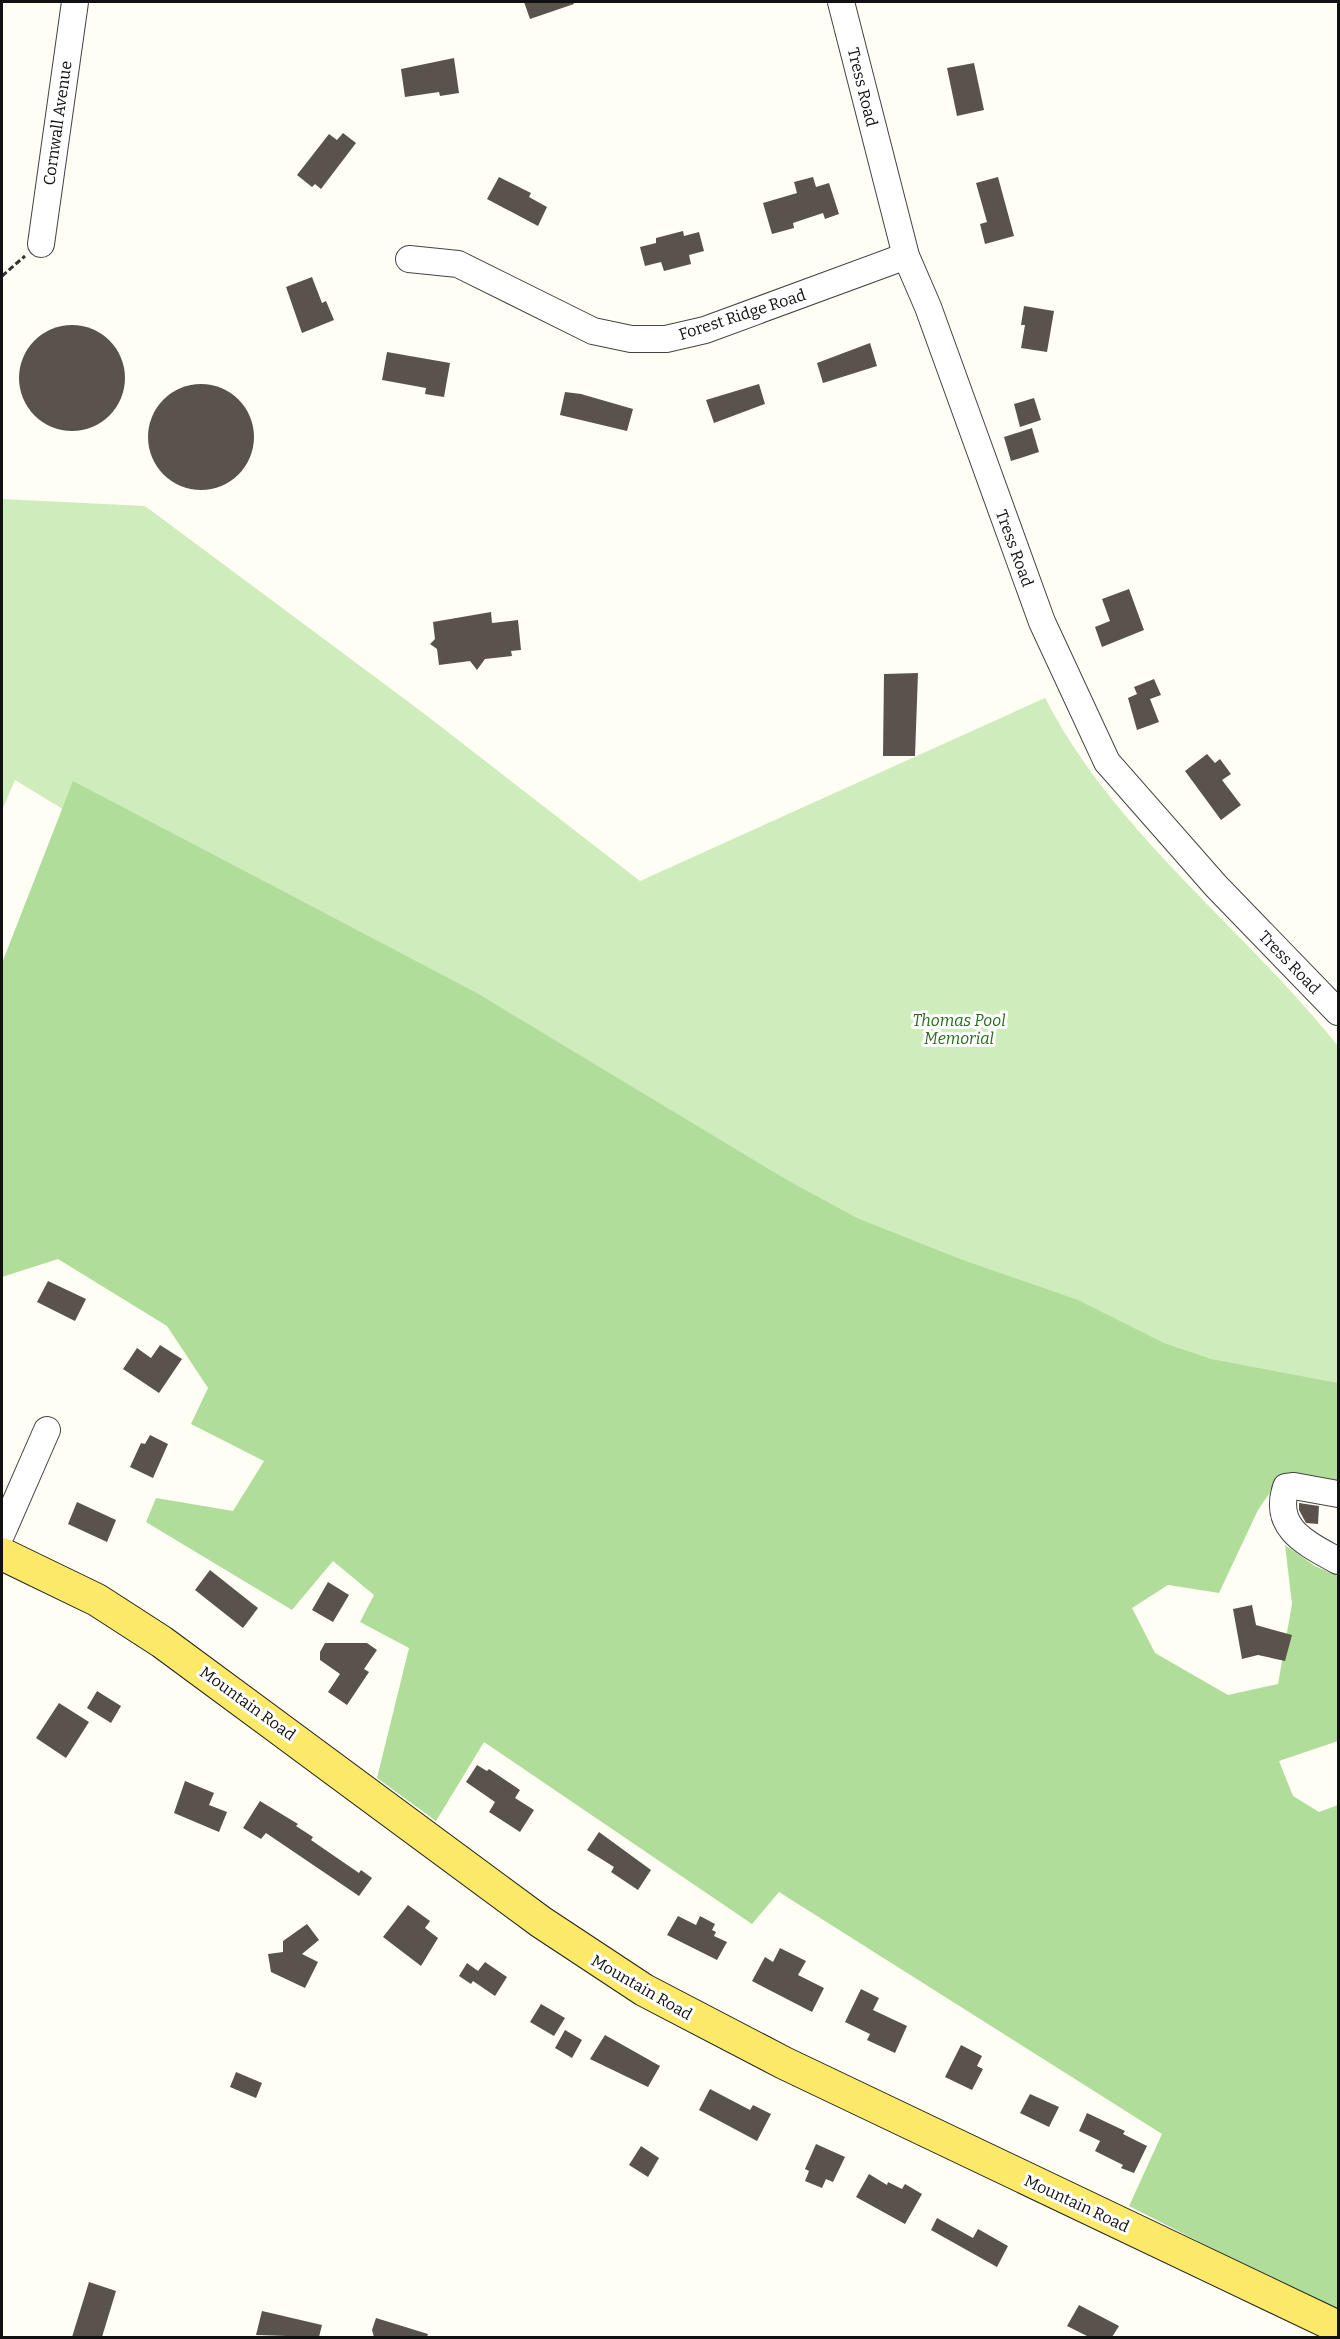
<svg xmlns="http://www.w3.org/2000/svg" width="1340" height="2339" font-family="Bitter,serif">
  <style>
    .green { fill: #cfecbc }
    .forest { fill: #b1dd9a }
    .building { fill: #5a534c }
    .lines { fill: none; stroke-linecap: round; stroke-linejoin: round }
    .minor-casing { stroke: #444; stroke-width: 28 }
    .major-casing { stroke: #222; stroke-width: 34 }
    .path { stroke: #333; stroke-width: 3; stroke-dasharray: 6 3; stroke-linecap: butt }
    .minor { stroke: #fff; stroke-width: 26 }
    .major { stroke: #fce967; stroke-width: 32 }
    .labels { text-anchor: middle; stroke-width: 6; stroke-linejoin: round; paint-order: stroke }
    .street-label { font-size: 16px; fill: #111; stroke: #fff }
    .park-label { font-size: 16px; font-style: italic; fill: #256c1d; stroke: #fff }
  </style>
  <rect width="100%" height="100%" fill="#fffef4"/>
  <path class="green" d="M2,499L145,506L422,712L640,881L1045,698C1115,834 1244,928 1338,1046V1456L268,934L15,780L2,810Z"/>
  <path class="forest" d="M73,781L475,992L787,1180L857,1218L960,1259L1078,1300L1164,1343L1211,1359L1338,1383V1488L1278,1481L1258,1510L1219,1593L1168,1585L1132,1608L1155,1653L1228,1695L1278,1684L1292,1604L1285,1545L1315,1566L1338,1576V1741L1279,1761L1293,1796L1319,1812L1338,1805V2304L1335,2311L1129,2206L1162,2134L779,1892L752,1924L484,1742L436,1821L377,1778L409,1648L360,1622L374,1595L333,1561L292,1610L146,1522L156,1498L233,1511L264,1461L191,1424L208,1388L167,1326L58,1259L2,1277V963Z"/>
  <g class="building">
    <path d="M524,2H573L574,4L530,19Z"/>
    <path d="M454,58L459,93L440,96L439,92L405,97L401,69Z"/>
    <path d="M974,63L984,110L957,116L947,68Z"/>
    <path d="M343,133L356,143L321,189L315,184L312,187L297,175L329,134L337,140Z"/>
    <path d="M499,177L531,193L529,197L547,207L538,226L487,199Z"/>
    <path d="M813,177L816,187L829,183L839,214L825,219L823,213L793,223L794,228L772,234L763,203L797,193L794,182Z"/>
    <path d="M998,177L1014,236L985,244L980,224L987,222L976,183Z"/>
    <path d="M683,231L684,236L699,232L704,251L689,255L691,264L664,271L661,262L645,266L640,247L656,243V238Z"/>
    <path d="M312,277L322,303L326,301L334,320L302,333L286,287Z"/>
    <path d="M1024,306L1054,311L1047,352L1021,348L1025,325H1021Z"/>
    <circle cx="72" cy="378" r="53"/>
    <path d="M870,343L877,366L823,383L817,363Z"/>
    <path d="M387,352L450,363L444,397L425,394L426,388L382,380Z"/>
    <circle cx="201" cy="437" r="53"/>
    <path d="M759,384L765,404L714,423L706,400Z"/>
    <path d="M565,392L581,394L633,409L627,431L560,415Z"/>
    <path d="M1034,398L1041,420L1020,427L1014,404Z"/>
    <path d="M1032,428L1039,452L1011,461L1004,437Z"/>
    <path d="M1129,589L1144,630L1102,647L1095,627L1110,621L1102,599Z"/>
    <path d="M491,612L492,623L518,620L521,650L511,651L512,656L485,659L477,670L470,661L439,665L437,649L430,644L435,639L433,622Z"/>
    <path d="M918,673L915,756H883L884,674Z"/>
    <path d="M1154,679L1161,695L1150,699L1159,722L1137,730L1128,698L1137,694L1134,687Z"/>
    <path d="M1207,754L1215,763L1220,759L1231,774L1222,780L1241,805L1221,820L1185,771Z"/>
    <path d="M48,1281L86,1299L75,1321L37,1302Z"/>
    <path d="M160,1345L182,1359L159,1393L123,1369L137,1348L151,1358Z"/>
    <path d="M150,1435L168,1444L153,1478L130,1467L141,1443L145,1444Z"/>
    <path d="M77,1502L116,1520L107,1542L68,1524Z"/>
    <path d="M1299,1503L1319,1506L1318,1524L1306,1523L1299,1510Z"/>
    <path d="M210,1570L258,1608L243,1628L195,1590Z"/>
    <path d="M328,1582L349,1595L333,1622L312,1610Z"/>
    <path d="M1252,1605L1256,1625L1292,1635L1285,1661L1258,1655L1242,1659L1233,1609Z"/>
    <path d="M325,1643H367L377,1650L364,1669L369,1672L347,1705L328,1692L340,1674L320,1660V1652Z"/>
    <path d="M97,1691L121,1706L111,1723L87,1708Z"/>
    <path d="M59,1703L89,1722L66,1758L36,1738Z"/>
    <path d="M477,1765L487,1771L489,1769L520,1790L515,1798L534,1810L520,1832L489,1812L495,1802L466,1782Z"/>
    <path d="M185,1781L214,1793L209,1805L227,1812L219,1832L174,1813Z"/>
    <path d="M260,1801L298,1824L296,1826L313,1837L311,1840L359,1873L361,1870L372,1878L359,1896L266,1833L261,1839L243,1828Z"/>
    <path d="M599,1832L651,1870L638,1890L611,1872L614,1867L587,1850Z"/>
    <path d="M408,1905L430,1921L425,1928L438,1938L421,1966L383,1937Z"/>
    <path d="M678,1916L696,1925L700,1916L715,1924L712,1930L716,1932L714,1936L727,1942L717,1960L667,1935Z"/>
    <path d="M307,1924L319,1940L302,1954L318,1962L305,1988L271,1972L268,1954L283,1952V1941Z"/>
    <path d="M780,1948L806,1961L798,1975L824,1988L812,2012L752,1981L765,1957L773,1962Z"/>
    <path d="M485,1962L507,1977L495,1996L473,1981L471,1984L459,1976L467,1963L478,1971Z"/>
    <path d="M861,1989L879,1998L873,2010L907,2026L895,2053L867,2040L870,2034L845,2022Z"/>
    <path d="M541,2004L565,2018L554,2036L530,2022Z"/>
    <path d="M565,2030L582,2040L572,2058L555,2048Z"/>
    <path d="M605,2035L660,2066L648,2087L590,2059Z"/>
    <path d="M961,2045L982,2056L977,2066L983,2069L972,2090L945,2077Z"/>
    <path d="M236,2072L262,2083L256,2098L230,2087Z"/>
    <path d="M710,2089L750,2110L753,2105L771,2114L757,2141L699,2110Z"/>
    <path d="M1030,2094L1059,2107L1049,2127L1020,2113Z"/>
    <path d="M1087,2113L1125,2131L1123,2134L1147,2146L1134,2173L1121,2168L1123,2165L1095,2151L1100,2141L1079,2131Z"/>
    <path d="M816,2144L845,2157L833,2182L826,2179L822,2188L805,2181L809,2171L805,2169Z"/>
    <path d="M641,2146L659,2158L648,2177L629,2165Z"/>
    <path d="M869,2174L887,2185L888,2182L902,2189L905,2184L922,2194L905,2224L856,2197Z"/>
    <path d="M937,2218L973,2238L978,2229L1008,2246L997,2267L931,2230Z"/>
    <path d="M89,2282L116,2291L102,2337H72Z"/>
    <path d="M1079,2305L1119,2326L1112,2337H1089L1067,2326Z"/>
    <path d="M262,2311L322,2325L319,2337L256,2335Z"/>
    <path d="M376,2318L428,2334L427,2337H374L372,2330Z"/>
  </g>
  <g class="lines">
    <g class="minor-casing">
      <g id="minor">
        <path d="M841,2L906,256L928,307L1042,622L1107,762L1216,886L1338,1012"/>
        <path d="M41,244L75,2"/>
        <path d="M409,259L458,264L593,331L631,339H666L705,330L906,256"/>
        <path d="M1338,1494L1294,1486L1286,1487C1272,1529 1308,1544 1338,1561"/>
        <path d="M2,1533L47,1430"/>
      </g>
    </g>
    <g class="major-casing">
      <path id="major" d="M2,1554L97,1600L162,1642L541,1922L644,1990L784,2063L1338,2327"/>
    </g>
    <path class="path" d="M2,276L25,256"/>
    <use href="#minor" class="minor"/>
    <use href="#major" class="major"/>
  </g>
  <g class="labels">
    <g class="street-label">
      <text transform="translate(863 87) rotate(76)" y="6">Tress Road</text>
      <text transform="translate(57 123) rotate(-82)" y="6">Cornwall Avenue</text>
      <text transform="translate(742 314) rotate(-18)" y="6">Forest Ridge Road</text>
      <text transform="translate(1015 548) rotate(70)" y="6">Tress Road</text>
      <text transform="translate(1290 962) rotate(46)" y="6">Tress Road</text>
      <text transform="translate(248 1703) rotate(36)" y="6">Mountain Road</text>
      <text transform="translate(642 1987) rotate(30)" y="6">Mountain Road</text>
      <text transform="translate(1077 2203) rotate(25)" y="6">Mountain Road</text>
    </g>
    <g class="park-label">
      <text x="959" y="1026">Thomas Pool<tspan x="959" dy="18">Memorial</tspan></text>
    </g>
  </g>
  <rect width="1340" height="2339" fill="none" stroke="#111111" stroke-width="6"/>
</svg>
